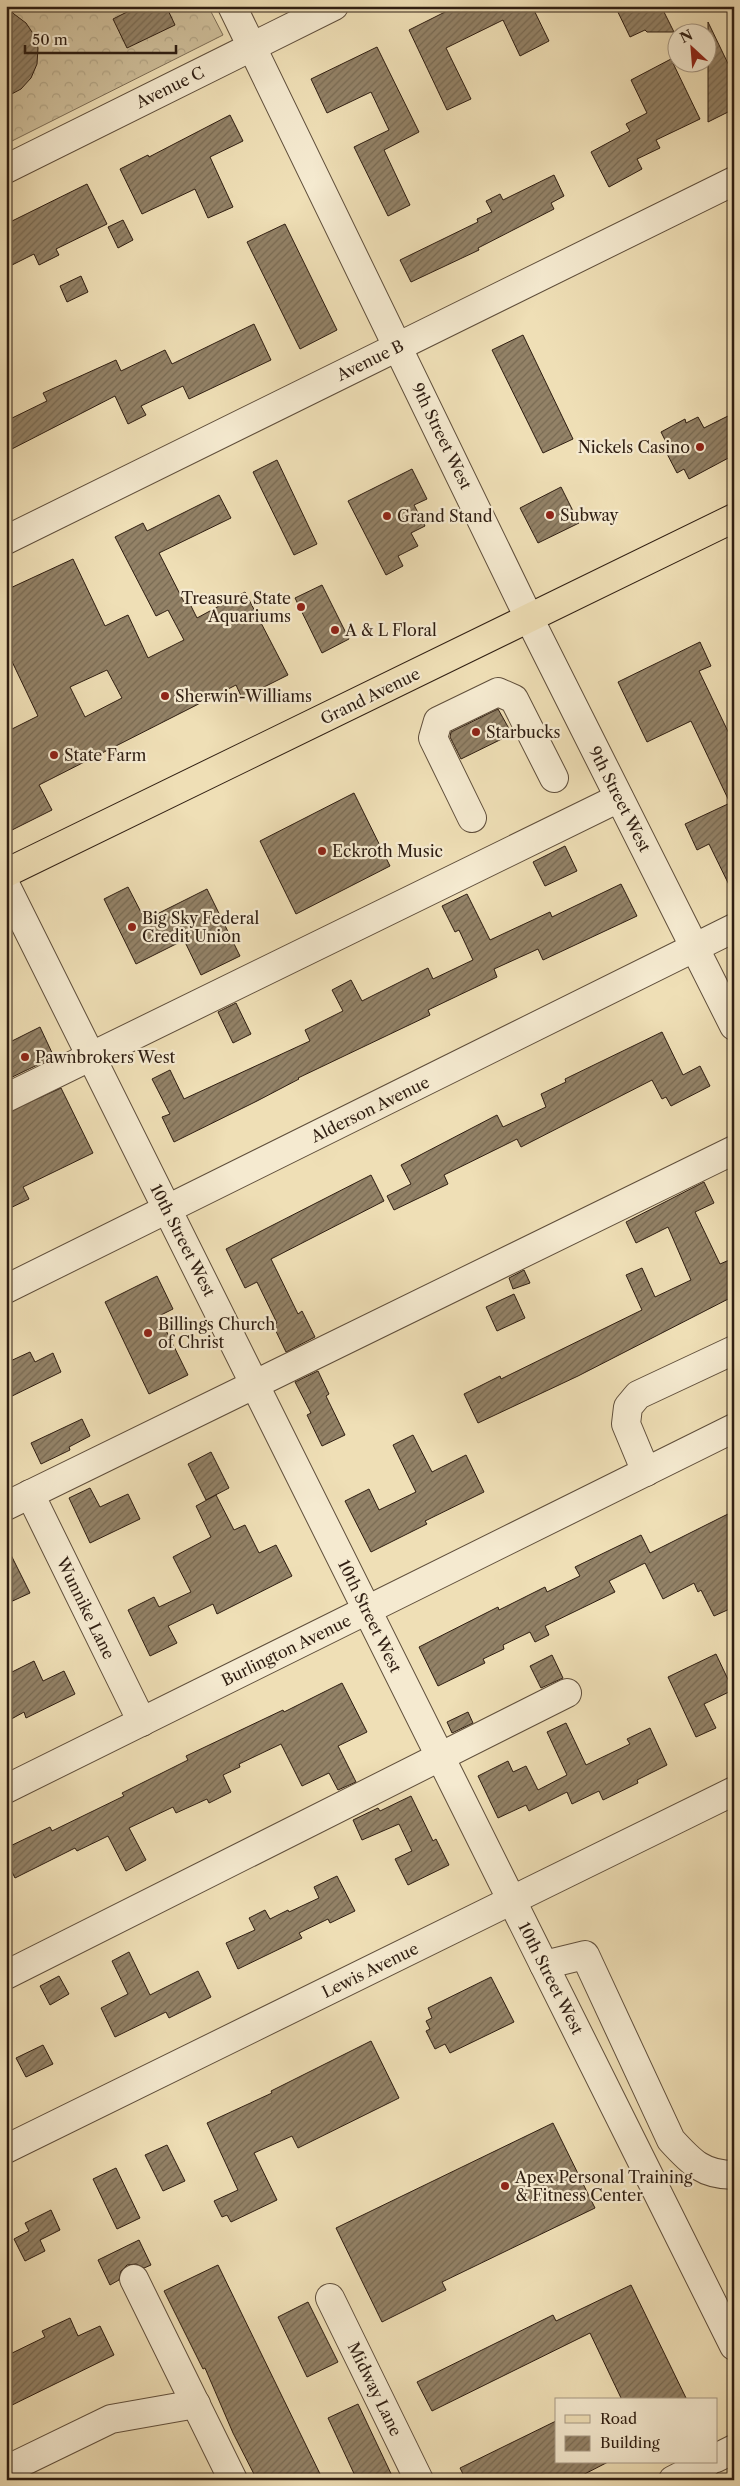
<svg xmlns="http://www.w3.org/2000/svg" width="740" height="2486" font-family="'Libre Caslon Text',serif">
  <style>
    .forest { fill: url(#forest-crowns); stroke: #7e6e56 }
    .building { fill: url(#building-hatch); stroke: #2f1e12; fill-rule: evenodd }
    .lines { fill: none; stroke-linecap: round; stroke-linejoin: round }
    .minor-casing { stroke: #5f4e3b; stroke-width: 30 }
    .major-casing { stroke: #2f1e12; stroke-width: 30 }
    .minor { stroke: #f5ead0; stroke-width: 28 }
    .major { stroke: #efdfb6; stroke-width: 28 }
    .poi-dot { fill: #8f2418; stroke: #f5ead0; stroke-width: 2 }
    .labels { text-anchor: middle; stroke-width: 4.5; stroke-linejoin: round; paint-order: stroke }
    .street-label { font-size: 16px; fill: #2f1e12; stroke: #f5ead0 }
    .poi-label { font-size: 16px; fill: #2f1e12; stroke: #f5ead0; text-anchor: start }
  </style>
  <defs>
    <pattern id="forest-crowns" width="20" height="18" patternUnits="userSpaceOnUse" patternTransform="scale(1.25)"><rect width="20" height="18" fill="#cebe9a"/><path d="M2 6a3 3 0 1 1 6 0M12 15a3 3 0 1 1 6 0" fill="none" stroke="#b1a384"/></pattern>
    <pattern id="building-hatch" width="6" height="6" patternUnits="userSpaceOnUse" patternTransform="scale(1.25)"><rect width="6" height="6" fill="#938267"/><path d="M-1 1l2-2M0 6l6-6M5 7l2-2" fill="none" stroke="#786a53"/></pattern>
  </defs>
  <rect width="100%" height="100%" fill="#efdfb6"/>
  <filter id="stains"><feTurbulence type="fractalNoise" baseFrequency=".004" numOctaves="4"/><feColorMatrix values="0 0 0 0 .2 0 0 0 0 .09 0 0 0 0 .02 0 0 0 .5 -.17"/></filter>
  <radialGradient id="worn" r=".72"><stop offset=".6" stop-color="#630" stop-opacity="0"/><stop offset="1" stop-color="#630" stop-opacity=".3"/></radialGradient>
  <path class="forest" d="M6,6H208L223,35L6,144Z"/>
  <g class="building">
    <path d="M139,6H166L175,25L127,48L113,19Z"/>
    <path d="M457,6H532L549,41L520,56L503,20L446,48L471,99L447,110L409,30Z"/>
    <path d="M615,6H661L674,32H647L645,30L630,37Z"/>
    <path d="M6,8L26,23L34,35L38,48L37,64L31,78L21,89L6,97Z"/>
    <path d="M708,22L734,76V109L708,122Z"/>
    <path d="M377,47L419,132L384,150L410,205L388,216L354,147L389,130L371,92L327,113L311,79Z"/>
    <path d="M671,59L700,119L656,140L660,148L637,159L642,169L609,187L591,152L630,131L626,124L647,113L631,80Z"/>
    <path d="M230,115L243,141L210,157L233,207L208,218L195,189L142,214L120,169L148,155L149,157Z"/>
    <path d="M554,175L564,196L551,203L554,209L478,248L479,250L411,282L400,260L478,222L477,219L492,212L486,201L500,194L503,200Z"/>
    <path d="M87,184L107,224L56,249L59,255L39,265L34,254L6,268V224Z"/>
    <path d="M123,220L133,240L118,248L108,227Z"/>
    <path d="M285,224L337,330L300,349L247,242Z"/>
    <path d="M81,276L88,292L67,302L60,286Z"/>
    <path d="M254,324L271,360L189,399L183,386L141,406L146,415L128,424L115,396L6,452V421L47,401L43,393L116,360L121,371L165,350L172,364Z"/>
    <path d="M523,335L573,439L543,453L492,350Z"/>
    <path d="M734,413V455L689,479L684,469L677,473L664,448L668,446L661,432L685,419L686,423L698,417L704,428Z"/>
    <path d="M277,460L317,544L294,555L253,472Z"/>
    <path d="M412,469L427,499L414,505L425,526L411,533L418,546L398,556L403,566L386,575L348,501Z"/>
    <path d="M561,487L579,523L538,543L520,508Z"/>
    <path d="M219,495L231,518L159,553L185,604L189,602L197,618L245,592L288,675L242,698L236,685L39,785L52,810L6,833V732L38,716L6,649V590L73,559L105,626L128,615L148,658L184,640L168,610L156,616L115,537L143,523L147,531ZM107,670L122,698L85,717L70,687Z"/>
    <path d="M322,585L349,639L322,653L295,598Z"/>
    <path d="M700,642L711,666L699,671L734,744V895L709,844L697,850L685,824L730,803L691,721L647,742L618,682Z"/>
    <path d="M498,709L512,734L461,759L450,737L451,732Z"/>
    <path d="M354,793L390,866L296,914L260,841Z"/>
    <path d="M565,846L577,871L545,886L533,862Z"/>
    <path d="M621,884L637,916L543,960L538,949L494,969L497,977L428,1010L430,1015L298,1078L299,1079L257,1101L174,1142L162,1117L170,1114L152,1079L170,1070L184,1099L310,1041L305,1030L343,1011L332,990L351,980L362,1001L428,968L433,979L473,960L459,930L455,932L442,906L467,894L490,940L550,912L552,917Z"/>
    <path d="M128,887L144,918L154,912L155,915L207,889L240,956L201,975L184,940L136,964L104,899Z"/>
    <path d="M236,1003L251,1034L233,1043L218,1012Z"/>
    <path d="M40,1027L54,1057L6,1080V1044Z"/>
    <path d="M662,1032L683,1075L700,1066L710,1086L671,1106L666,1097L662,1099L652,1080L521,1147L517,1139L444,1175L448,1184L394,1210L387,1196L411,1184L401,1165L497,1115L503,1127L546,1107L541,1094L566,1082L565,1079Z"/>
    <path d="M61,1088L93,1153L23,1187L29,1199L6,1210V1113Z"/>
    <path d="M371,1175L384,1201L271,1259L298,1314L302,1311L315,1337L286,1352L273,1325L277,1323L257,1282L245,1288L226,1249Z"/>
    <path d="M704,1182L714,1203L695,1212L720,1264L734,1258V1296L578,1376L478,1423L464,1394L500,1376L501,1379L642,1310L626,1275L642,1268L655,1297L691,1280L668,1227L636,1243L626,1222Z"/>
    <path d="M524,1270L530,1283L513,1289L509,1278Z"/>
    <path d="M157,1276L173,1309L159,1316L188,1375L149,1394L105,1302Z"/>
    <path d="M514,1294L525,1318L497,1331L486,1307Z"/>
    <path d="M30,1352L35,1362L53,1353L61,1372L6,1399V1363Z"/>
    <path d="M318,1371L329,1394L326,1396L345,1435L322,1446L307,1415L311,1413L295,1382Z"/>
    <path d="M82,1419L90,1436L69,1447L70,1450L41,1464L31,1443Z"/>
    <path d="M413,1435L432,1472L466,1455L484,1492L425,1521L427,1524L371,1552L345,1501L369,1489L379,1510L416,1492L393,1445Z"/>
    <path d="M211,1452L229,1488L206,1500L188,1464Z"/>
    <path d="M90,1488L100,1507L128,1494L140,1519L90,1543L69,1498Z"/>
    <path d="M216,1495L234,1530L245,1525L259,1553L276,1545L292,1576L217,1614L213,1604L168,1626L177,1643L150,1656L128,1610L154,1597L159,1607L191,1592L173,1557L211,1537L196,1506Z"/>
    <path d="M734,1511V1607L714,1616L701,1590L698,1592L694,1583L663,1599L645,1563L609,1581L615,1592L545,1626L549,1635L535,1642L530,1632L503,1645L504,1649L483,1659L485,1663L438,1686L419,1647L498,1607L499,1610L545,1587L547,1592L580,1576L575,1567L641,1535L650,1553Z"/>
    <path d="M6,1545L30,1593L6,1604Z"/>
    <path d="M716,1654L733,1690L704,1704L716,1728L696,1737L668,1677Z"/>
    <path d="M552,1655L563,1678L541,1688L530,1666Z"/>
    <path d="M34,1661L43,1681L64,1671L75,1694L26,1718L24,1712L6,1722V1675Z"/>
    <path d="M342,1683L367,1732L338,1746L356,1782L338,1790L329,1773L302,1786L281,1744L239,1764L240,1767L223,1775L231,1792L209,1803L207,1799L176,1813L173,1807L129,1828L146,1860L126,1871L108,1836L77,1851L75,1848L15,1878L6,1860V1848L50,1827L52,1831L124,1796L122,1793L188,1760L186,1756L283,1710L284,1712Z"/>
    <path d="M468,1712L473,1723L452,1733L447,1722Z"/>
    <path d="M566,1723L586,1765L630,1744L627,1739L650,1728L667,1765L637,1780L638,1783L603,1800L599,1791L572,1804L567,1792L529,1811L526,1805L498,1818L478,1776L508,1761L513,1772L526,1766L538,1790L567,1775L547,1732Z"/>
    <path d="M411,1796L433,1841L436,1839L449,1865L408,1885L395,1859L412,1851L399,1824L362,1840L353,1820L378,1808L380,1811Z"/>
    <path d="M337,1876L355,1911L330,1923L328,1919L299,1933L302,1938L238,1969L226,1943L255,1930L249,1918L265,1910L270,1919L288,1910L289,1912L319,1898L314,1887Z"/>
    <path d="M129,1952L150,1995L198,1971L211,1997L169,2018L166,2012L115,2037L101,2008L128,1994L112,1961Z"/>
    <path d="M59,1976L69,1994L50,2005L40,1986Z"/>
    <path d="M491,1977L514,2022L450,2053L445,2044L435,2049L426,2031L430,2029L426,2021L432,2018L428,2008Z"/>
    <path d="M371,2041L399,2098L298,2148L292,2136L254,2153L277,2200L231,2222L227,2215L222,2217L214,2201L238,2190L207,2123L272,2093L271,2091Z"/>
    <path d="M43,2045L53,2064L26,2077L16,2058Z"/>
    <path d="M553,2123L595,2208L442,2282L446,2290L382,2322L336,2228Z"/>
    <path d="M167,2145L185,2181L163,2191L145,2155Z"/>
    <path d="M116,2168L140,2218L117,2229L93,2179Z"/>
    <path d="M51,2210L60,2230L40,2240L45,2251L25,2261L14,2239L29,2231L25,2223Z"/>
    <path d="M139,2240L151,2265L144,2268L136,2264L127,2265L121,2271L119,2280L110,2285L98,2260Z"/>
    <path d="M218,2265L277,2386L323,2480H257L233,2433L205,2368L203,2369L164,2291Z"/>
    <path d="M631,2285L687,2400H622L590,2333L432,2411L417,2382L553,2315L556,2321Z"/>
    <path d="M308,2302L338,2362L307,2377L278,2317Z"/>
    <path d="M70,2318L78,2336L100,2326L114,2355L6,2408V2356L45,2337L42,2331Z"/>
    <path d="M358,2404L394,2480H357L328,2418Z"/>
    <path d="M556,2421V2462H608L573,2480H466L460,2468Z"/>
  </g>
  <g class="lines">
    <g class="minor-casing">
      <g id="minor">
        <path d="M232,6L529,618L734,1026"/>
        <path d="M6,169L334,6"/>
        <path d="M6,540L734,181"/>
        <path d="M472,818L433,738L438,721L498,692L514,699L554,778"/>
        <path d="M6,886L734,2346"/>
        <path d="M6,1098L619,798"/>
        <path d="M6,1289L734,928"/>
        <path d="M646,1472L626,1424L628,1407L638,1395L734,1350"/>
        <path d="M30,1494L142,1722"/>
        <path d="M6,1506L734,1150"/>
        <path d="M6,1789L734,1428"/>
        <path d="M544,1965L585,1955L671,2140C691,2162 703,2175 734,2175"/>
        <path d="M6,1975L567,1693"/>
        <path d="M6,2149L734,1791"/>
        <path d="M134,2279L233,2480"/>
        <path d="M330,2298L419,2480"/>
        <path d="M716,2458L734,2449"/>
        <path d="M6,2470L111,2419L196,2404"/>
        <path d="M673,2480L708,2462"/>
      </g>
    </g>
    <g class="major-casing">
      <path id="major" d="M6,873L734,518"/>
    </g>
    <use href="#minor" class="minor"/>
    <use href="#major" class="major"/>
  </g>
  <g class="poi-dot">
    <circle cx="700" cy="447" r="5"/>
    <circle cx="550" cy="515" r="5"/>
    <circle cx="387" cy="516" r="5"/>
    <circle cx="301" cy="607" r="5"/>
    <circle cx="335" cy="630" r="5"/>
    <circle cx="165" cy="696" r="5"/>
    <circle cx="476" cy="732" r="5"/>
    <circle cx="54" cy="755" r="5"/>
    <circle cx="322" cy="851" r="5"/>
    <circle cx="132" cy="927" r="5"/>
    <circle cx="25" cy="1057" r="5"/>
    <circle cx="148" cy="1333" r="5"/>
    <circle cx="505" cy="2186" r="5"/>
  </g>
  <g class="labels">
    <g class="street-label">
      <text transform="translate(170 87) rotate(-26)" y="6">Avenue C</text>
      <text transform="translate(370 360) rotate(-26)" y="6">Avenue B</text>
      <text transform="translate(442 436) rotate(64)" y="6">9th Street West</text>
      <text transform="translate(370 696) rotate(-26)" y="6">Grand Avenue</text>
      <text transform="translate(620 799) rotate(63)" y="6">9th Street West</text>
      <text transform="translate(370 1109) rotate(-26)" y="6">Alderson Avenue</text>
      <text transform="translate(183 1240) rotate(63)" y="6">10th Street West</text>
      <text transform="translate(86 1608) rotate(64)" y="6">Wunnike Lane</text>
      <text transform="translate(370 1616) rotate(64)" y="6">10th Street West</text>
      <text transform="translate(286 1650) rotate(-26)" y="6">Burlington Avenue</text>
      <text transform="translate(370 1970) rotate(-26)" y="6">Lewis Avenue</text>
      <text transform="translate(551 1978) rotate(63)" y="6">10th Street West</text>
      <text transform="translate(375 2389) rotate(64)" y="6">Midway Lane</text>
    </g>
    <g class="poi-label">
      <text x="690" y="453" text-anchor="end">Nickels Casino</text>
      <text x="560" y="521">Subway</text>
      <text x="397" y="522">Grand Stand</text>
      <text x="291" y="604" text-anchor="end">Treasure State<tspan x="291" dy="18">Aquariums</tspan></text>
      <text x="345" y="636">A &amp; L Floral</text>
      <text x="175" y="702">Sherwin-Williams</text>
      <text x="486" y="738">Starbucks</text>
      <text x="64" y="761">State Farm</text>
      <text x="332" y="857">Eckroth Music</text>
      <text x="142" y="924">Big Sky Federal<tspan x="142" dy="18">Credit Union</tspan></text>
      <text x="35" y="1063">Pawnbrokers West</text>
      <text x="158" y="1330">Billings Church<tspan x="158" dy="18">of Christ</tspan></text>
      <text x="515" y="2183">Apex Personal Training<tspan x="515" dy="18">&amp; Fitness Center</tspan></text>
    </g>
  </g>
  <rect width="740" height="2486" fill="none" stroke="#efdfb6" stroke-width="25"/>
  <rect x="8" y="8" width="725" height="2471" fill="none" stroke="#2f1e12" stroke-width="2.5"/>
  <rect x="12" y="12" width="715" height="2461" fill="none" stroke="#2f1e12"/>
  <rect x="555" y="2398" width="162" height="65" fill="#f5ead0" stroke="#a69884"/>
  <rect x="565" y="2415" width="25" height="8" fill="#efdfb6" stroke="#a69884"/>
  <text x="600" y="2424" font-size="15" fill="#2f1e12">Road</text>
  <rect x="565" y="2436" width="25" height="15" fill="url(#building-hatch)" stroke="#a69884"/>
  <text x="600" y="2448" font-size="15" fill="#2f1e12">Building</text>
  <g transform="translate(692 48) rotate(334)"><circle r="24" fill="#f5ead0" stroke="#a69884"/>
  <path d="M0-4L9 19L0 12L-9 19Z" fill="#8f2418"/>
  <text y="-8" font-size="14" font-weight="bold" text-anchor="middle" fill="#2f1e12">N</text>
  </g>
  <path d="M25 45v8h151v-8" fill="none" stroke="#2f1e12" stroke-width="2.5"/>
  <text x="32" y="45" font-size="15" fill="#2f1e12" stroke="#f5ead0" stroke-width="4" paint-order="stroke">50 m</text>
  <rect width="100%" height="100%" filter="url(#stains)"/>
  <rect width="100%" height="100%" fill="url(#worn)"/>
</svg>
